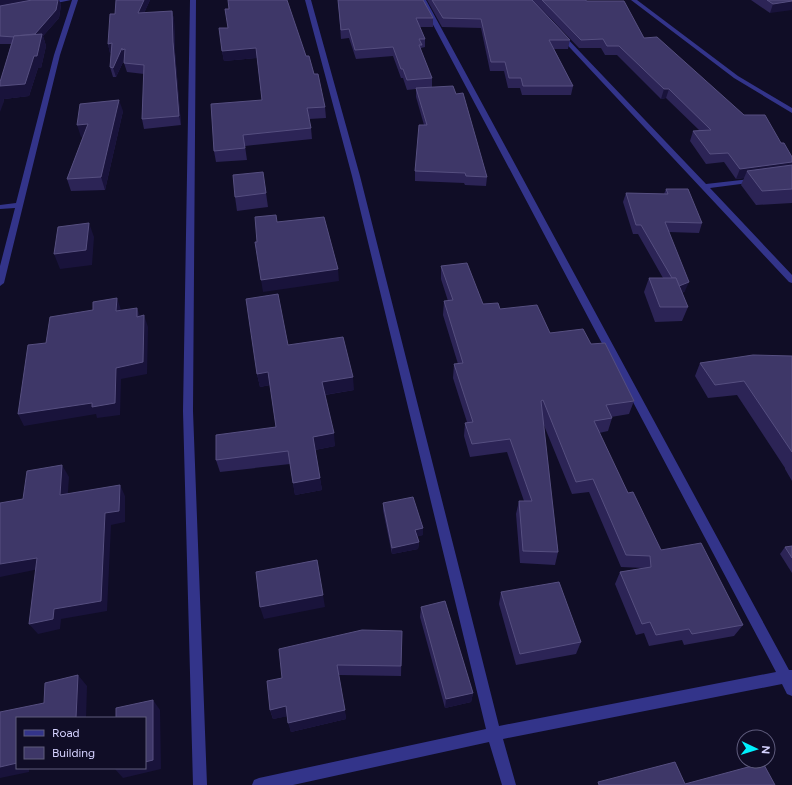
<svg xmlns="http://www.w3.org/2000/svg" width="792" height="785" font-family="Figtree,sans-serif">
  <style>
    .lines { fill: none; stroke-linecap: round; stroke-linejoin: round }
    .minor { fill: #33348a; fill-rule: evenodd }
    .wall { fill: #2c2456 }
    .shaded-wall { fill: #19133b }
    .building { fill: #3e3768; stroke: #564f80 }
  </style>
  <rect width="100%" height="100%" fill="#100d26"/>
  <g class="lines">
    <g class="minor">
      <path d="M57,0H71L47,5L44,3Z"/>
      <path d="M72,0H78L60,55L4,283L0,286V266L15,208L0,209V205L16,203L54,55Z"/>
      <path d="M190,0H196L193,411L207,785H193L183,411Z"/>
      <path d="M305,0H311L360,176L499,726L776,672L420,0H426L789,670H792V696L787,694L782,684L503,739L516,785H502L489,742L293,785H252L254,780L259,778L486,729L352,176Z"/>
      <path d="M631,0H637L738,76L792,108V113L734,78Z"/>
      <path d="M558,33H562L706,184L759,178L760,180L756,182L710,188L792,275V283L789,282L558,35Z"/>
    </g>
  </g>
  <g class="wall">
    <path d="M0,0H59L61,5L59,18L43,36L46,46L41,68H38L29,96L4,99V98L3,104L1,80L11,44H0Z"/>
    <path d="M116,0H150L144,13L172,11L174,20L175,52L181,125L144,129L142,119L144,74L127,72L124,63L125,58L116,77H113L110,67L111,53H110L108,44L115,14Z"/>
    <path d="M338,0L433,18V27H420L425,39V47L421,48V52L432,78V87L487,177L486,186L465,185L464,183L415,181V171L424,125L416,97V89L407,90L403,78H401L393,56L356,59L349,38L341,39Z"/>
    <path d="M427,0H585L644,38L781,143L792,157V203L756,205L741,185L744,178L736,179L724,162L706,164L690,141L693,131L699,130L666,98L661,99L617,55H605L601,48H579L534,1L570,40L568,49H554L573,86L571,95H522L520,88H508L504,71H490L481,28L442,27Z"/>
    <path d="M751,0H792L770,13Z"/>
    <path d="M222,51L306,56L314,74L325,107L326,118L309,119L311,128L312,139L245,146L247,160L216,162L214,151L262,100L257,58L224,61Z"/>
    <path d="M123,111L105,190L71,191L67,179L83,137H81Z"/>
    <path d="M265,186L268,207L237,211L235,197Z"/>
    <path d="M666,189L702,223L699,233L669,232L685,291L682,293L688,307L682,321L655,322L644,292L649,278H663L638,234H633L623,202L626,193L664,194Z"/>
    <path d="M441,266L483,304L500,309L550,333L591,344L634,401L629,414L611,417L612,418L608,431L599,433L628,493L661,550L743,625L734,636L684,645L682,640L649,646L644,633L636,635L615,584L620,572L644,568L621,567L589,492L572,494L543,423L558,552L555,565L520,563L516,514L519,501H524L507,452L470,457L464,436L465,423L467,422L453,378L454,364H458L443,315L444,301H448L441,279Z"/>
    <path d="M288,345L354,390L325,395L335,446L315,450L322,490L295,495L290,464L220,472L216,460L276,427L270,385L260,387L257,374Z"/>
    <path d="M792,356V481L785,469V468L737,395L708,398L695,376L700,363Z"/>
    <path d="M383,503L423,535L417,536L419,542L418,549L392,554L383,510Z"/>
    <path d="M792,546V573L780,554L785,547Z"/>
    <path d="M501,592L581,642L576,654L516,665L499,604Z"/>
    <path d="M421,607L473,693L471,702L445,708L420,617Z"/>
    <path d="M402,631L401,676L339,675L346,719L291,732L287,716L273,719L270,710L282,678Z"/>
  </g>
  <g class="shaded-wall">
    <path d="M0,0H41L10,4L0,6Z"/>
    <path d="M58,0H59L61,5L59,18L43,36L46,46L41,68H38L29,96L4,99V98L3,104L0,112V86L32,37Z"/>
    <path d="M144,0H150L140,22L138,13Z"/>
    <path d="M792,1V10L770,13L773,4Z"/>
    <path d="M172,11L174,20L175,52L181,125L179,116L173,42Z"/>
    <path d="M112,43L115,52L110,53L108,44Z"/>
    <path d="M122,48L125,49V58L116,77L113,68Z"/>
    <path d="M256,48L257,58L224,61L222,51Z"/>
    <path d="M664,89H669L666,98L661,99Z"/>
    <path d="M119,100L123,111L105,190L101,177Z"/>
    <path d="M88,124L92,136L81,137L77,125Z"/>
    <path d="M792,162V168L747,171L744,178L736,179L740,169Z"/>
    <path d="M89,223L94,237L92,265L60,269L54,254Z"/>
    <path d="M338,269L339,281L263,292L261,280Z"/>
    <path d="M689,282L685,291L674,296L677,287Z"/>
    <path d="M117,298L121,310L116,311Z"/>
    <path d="M137,308L141,319L137,317Z"/>
    <path d="M144,315L148,327L147,374L121,379L120,415L97,418L96,414L24,426L18,414L116,368Z"/>
    <path d="M268,372L270,385L260,387L257,374Z"/>
    <path d="M353,377L354,390L323,395L322,382Z"/>
    <path d="M334,433L335,446L315,450L313,437Z"/>
    <path d="M62,465L69,477L67,506L60,495Z"/>
    <path d="M320,478L322,490L295,495L293,483Z"/>
    <path d="M120,485L125,496V522L111,525L107,611L61,619L60,629L38,634L29,624L54,609Z"/>
    <path d="M423,528V535L415,537V530Z"/>
    <path d="M419,542L418,549L392,554V548Z"/>
    <path d="M37,558L44,568L0,577V564Z"/>
    <path d="M323,595L325,607L264,619L260,607Z"/>
    <path d="M78,675L87,686L86,718H76Z"/>
    <path d="M473,693L471,702L445,708L446,699Z"/>
    <path d="M153,700L160,710L161,769L123,778L115,769L118,768H145V762Z"/>
    <path d="M286,706L289,716L273,719L270,710Z"/>
    <path d="M345,710L346,719L291,732L288,723Z"/>
    <path d="M17,763V768H29V772L0,778V767Z"/>
  </g>
  <g class="building">
    <path d="M32,0H58L56,10L35,34L14,36V37L0,36V6Z"/>
    <path d="M116,0H144L138,13L172,11L173,42L179,116L142,119L144,65L124,63L125,49L122,50V48L113,68L110,67L112,43L108,44L110,14H115Z"/>
    <path d="M228,0H287L306,56H309L314,74H318L325,107L307,108L311,128L243,135L245,148L214,151L211,104L262,100L256,48L222,51L219,28H228L225,9H229Z"/>
    <path d="M338,0H423L433,18H416L425,39H419L422,45H419L432,78L407,80L403,69H401L393,47L355,50L349,29L341,30Z"/>
    <path d="M432,0H532L570,40H549L573,86H523L521,78H509L505,62H491L481,19L443,18Z"/>
    <path d="M542,0H585L587,1H624L644,38L657,37L744,115H765L781,143H784L792,157V162L740,169L728,153L710,154L693,131L711,130L669,89H664L619,46H607L603,39L581,40Z"/>
    <path d="M767,0H792V1L773,4Z"/>
    <path d="M42,34L37,56H34L25,84L0,86V82L14,36Z"/>
    <path d="M453,86L456,94L463,93L487,177L466,176L465,173L415,171L419,125H427L416,88Z"/>
    <path d="M119,100L101,177L67,179L88,124L77,125L80,104Z"/>
    <path d="M792,165V189L762,191L747,171Z"/>
    <path d="M263,172L266,193L235,197L233,175Z"/>
    <path d="M666,189H688L702,223L665,222L689,282L679,286L676,278H672L641,225H636L626,193L668,194Z"/>
    <path d="M276,215L277,222L324,217L338,269L261,280L255,242H257L255,217Z"/>
    <path d="M89,223L86,250L54,254L58,227Z"/>
    <path d="M467,263L483,304L498,303L500,309L537,305L550,333L583,329L591,344L605,343L634,401L606,405L612,418L594,421L628,493L633,492L661,550L701,543L743,625L692,634L689,629L656,635L650,622L642,624L620,572L651,567L650,556L626,555L593,479L576,482L543,400L541,401L558,552L523,551L519,501H532L510,439L472,444L465,423L473,422L454,364L463,363L444,301L453,300L441,266Z"/>
    <path d="M649,278H676L688,307H660Z"/>
    <path d="M278,294L288,345L343,337L353,377L322,382L334,433L313,437L320,478L293,483L288,451L216,460V435L276,427L268,372L257,374L246,299Z"/>
    <path d="M117,298L116,311L137,308V317L144,315L143,362L116,368L115,403L92,407V403L18,414L28,345L46,343L50,317L93,310V302Z"/>
    <path d="M753,355L792,356V452L744,381L715,385L700,363Z"/>
    <path d="M62,465L60,495L120,485L119,511L105,513L101,601L54,609L53,619L29,624L37,558L0,564V503L23,499L27,471Z"/>
    <path d="M413,497L423,528L415,530L419,542L392,548L383,503Z"/>
    <path d="M792,546V558L785,547Z"/>
    <path d="M317,560L323,595L260,607L256,572Z"/>
    <path d="M559,582L581,642L520,654L501,592Z"/>
    <path d="M445,601L473,693L446,699L421,607Z"/>
    <path d="M362,630L402,631L401,666L337,665L345,710L288,723L286,706L270,710L267,681L282,678L279,649Z"/>
    <path d="M78,675L76,718H17V763L0,767V712L44,703L45,683Z"/>
    <path d="M153,700V760L145,762V718H116V708Z"/>
    <path d="M675,762L685,784L763,763L775,785H599L598,782Z"/>
  </g>
  <rect x="16" y="717" width="130" height="52" fill="#100d26" stroke="#5f5c7d"/>
  <rect x="24" y="730" width="20" height="6" fill="#33348a" stroke="#5f5c7d"/>
  <text x="52" y="737" font-size="12" fill="#d5d2ff">Road</text>
  <rect x="24" y="747" width="20" height="12" fill="#3e3768" stroke="#5f5c7d"/>
  <text x="52" y="757" font-size="12" fill="#d5d2ff">Building</text>
  <g transform="translate(756 749) rotate(94)"><circle r="19" fill="#100d26" stroke="#5f5c7d"/>
  <path d="M0-3L7 15L0 10L-7 15Z" fill="#00f0fd"/>
  <text y="-6" font-size="11" font-weight="bold" text-anchor="middle" fill="#d5d2ff">N</text>
  </g>
</svg>
